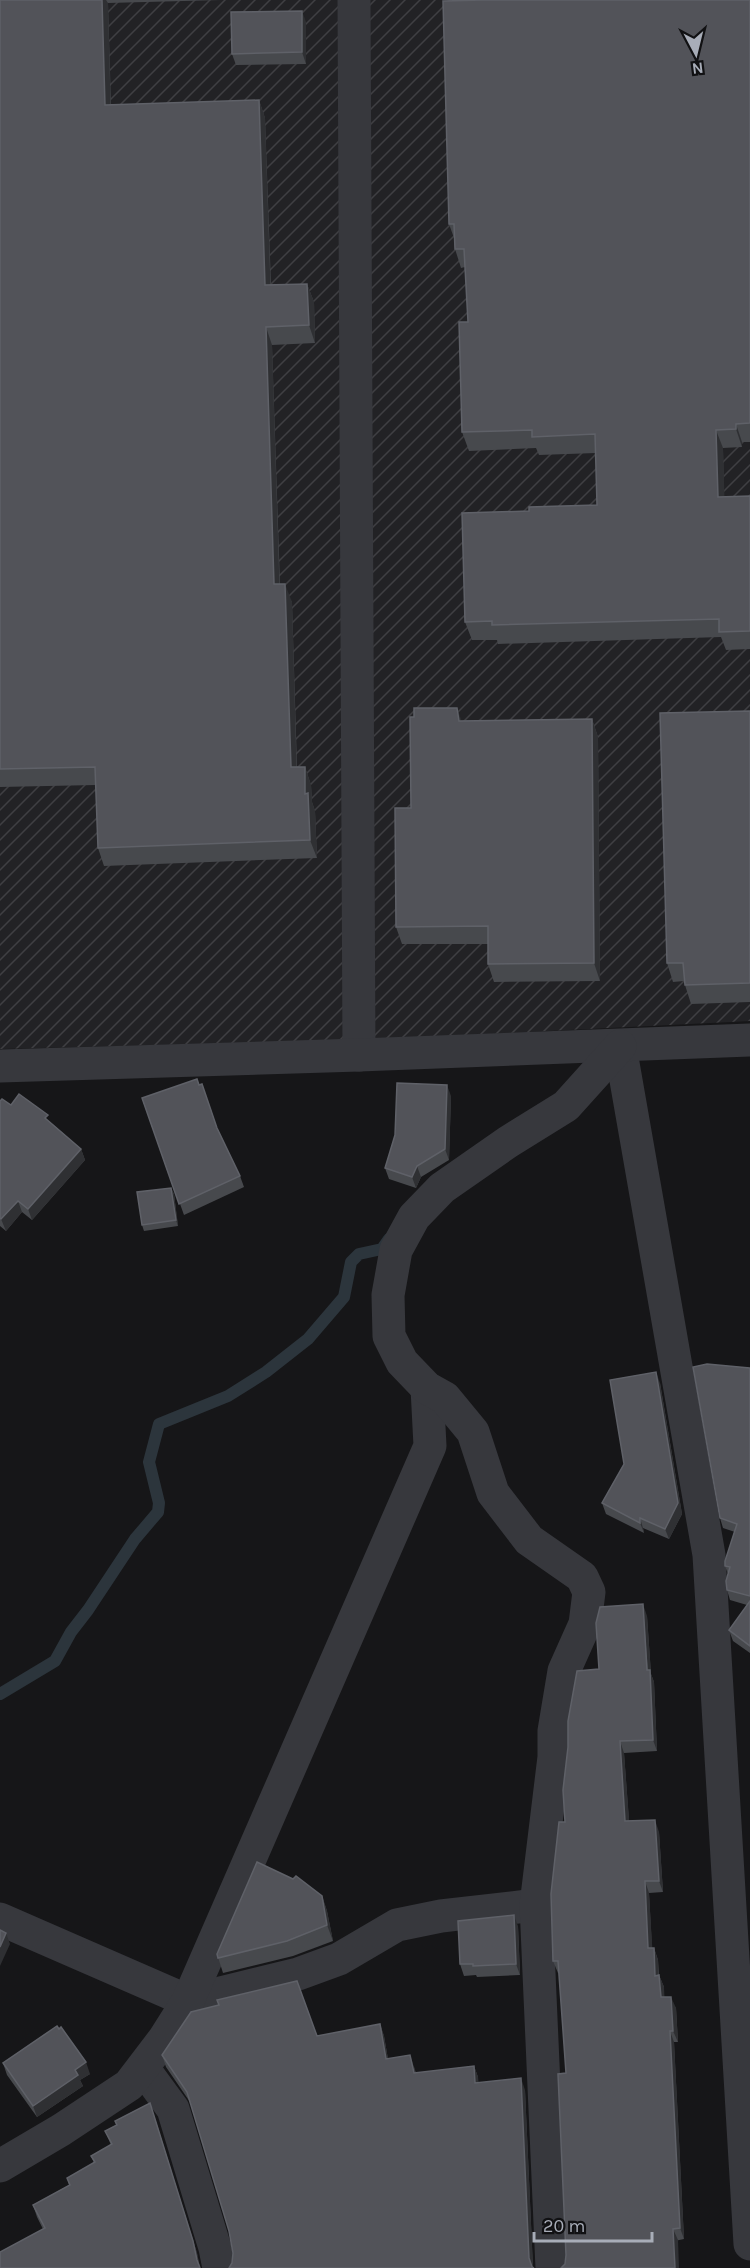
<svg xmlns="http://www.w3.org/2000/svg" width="750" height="2268" font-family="Karla,sans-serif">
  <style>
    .industrial { fill: url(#industrial-furrows) }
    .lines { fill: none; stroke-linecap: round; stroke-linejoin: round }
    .stream { stroke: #2c353c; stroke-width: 12 }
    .minor { stroke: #37383d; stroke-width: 33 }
    .wall { fill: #47494d }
    .shaded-wall { fill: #2f3033 }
    .building { fill: #525359; stroke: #5f6168; stroke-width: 1.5 }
  </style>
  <defs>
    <pattern id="industrial-furrows" width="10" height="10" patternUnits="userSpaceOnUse" patternTransform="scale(1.5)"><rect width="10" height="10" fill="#222225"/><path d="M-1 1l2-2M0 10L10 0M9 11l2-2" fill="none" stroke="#3f3f43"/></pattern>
  </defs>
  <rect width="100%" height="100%" fill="#161618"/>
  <path class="industrial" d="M0,0H750V1021L390,1039L0,1049Z"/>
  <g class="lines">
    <path class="stream" d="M0,1694L55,1661L71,1632L88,1610L135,1539L158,1512L159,1503L149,1462L159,1424L228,1396L266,1372L308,1339L344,1297L351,1262L359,1254L382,1249L389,1239"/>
    <g class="minor">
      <path d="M354,0L359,1055"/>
      <path d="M620,1046L709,1555L750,2244"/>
      <path d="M0,1066L359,1055L750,1040"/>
      <path d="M0,1919L188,2001L298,1974L339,1959L397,1925L441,1916L536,1905"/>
      <path d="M143,2068L173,2109L215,2248L219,2268"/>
      <path d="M0,2166L61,2130L129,2085L164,2039L188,2001L430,1446L427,1388"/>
      <path d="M552,2268L536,1905L554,1757V1731L564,1671L585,1624L589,1592L582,1577L529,1540L493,1493L473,1432L445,1398L427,1388L402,1362L389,1336L388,1295L396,1250L414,1217L442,1188L508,1142L566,1106L620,1046"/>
    </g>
  </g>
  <g class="wall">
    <path d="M0,0H221L108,3L111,105L259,100L265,118L271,285L307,284L314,302L315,343L272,345L280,584L292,602L297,767H305L311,785L312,802L315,811L317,858L104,866L98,848L96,785L0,787Z"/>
    <path d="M750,0V442H742V447L723,448L724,497L750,496V649L726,650L721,637L498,644L497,640H472L465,622L529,511L597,505L596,453L539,455L536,448L469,451L462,432L468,322L465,267L461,268L455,249L454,238L449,224Z"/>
    <path d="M306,22V64L236,65L232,54Z"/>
    <path d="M750,711V1002L691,1004L685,985L684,981L673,982L667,963Z"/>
    <path d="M414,717L462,721L592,719L598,737L600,981L494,982L488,964V944H402L396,927L411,808Z"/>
    <path d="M451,1096L449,1160L421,1177L416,1188L389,1179L385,1168Z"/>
    <path d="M142,1098L218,1130L240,1176L244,1187L184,1215Z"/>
    <path d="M0,1101L50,1122L81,1149L85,1160L32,1220L22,1212L6,1231L0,1226Z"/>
    <path d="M171,1188L174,1194L178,1226L144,1231L142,1225Z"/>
    <path d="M750,1368V1653L733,1641L729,1630L747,1605L730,1600L727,1590L728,1574L725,1566L735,1532L723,1528L720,1518Z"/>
    <path d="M660,1383L682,1514L669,1539L643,1528L644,1533L606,1514L602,1503L624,1464Z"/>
    <path d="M647,1616L651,1674L654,1682L657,1751L624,1753L629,1821L659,1832L663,1892L649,1893L652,1948H654L658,1960L659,1975L664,1987V1997L676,2008L678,2042H674L684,2239L565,2264L566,2255V2073L559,1973H558L553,1961L565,1822L599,1669Z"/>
    <path d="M322,1896L327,1911L333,1941L293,1956L223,1973L217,1954Z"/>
    <path d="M518,1926L520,1975L477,1977L476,1975L464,1976L460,1964Z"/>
    <path d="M380,2024L384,2036L388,2059L414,2067L416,2073L474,2066L478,2077V2083L525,2090L533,2268L232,2263L233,2253L229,2231L190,2102L166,2067L162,2055L317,2036Z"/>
    <path d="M3,2063L90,2074L80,2080L83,2086L37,2117L7,2075Z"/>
    <path d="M154,2115L197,2253L200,2268L43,2229L37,2217L33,2205L69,2185L67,2178L94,2163L91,2156L111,2145L105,2131L116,2125L115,2121Z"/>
  </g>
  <g class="shaded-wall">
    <path d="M102,0H106L108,3L111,123L105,105Z"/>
    <path d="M302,11L306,22V64L302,52Z"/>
    <path d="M259,100L265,118L271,303L265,285Z"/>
    <path d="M307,284L314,302L315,343L309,325Z"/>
    <path d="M266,327L272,345L280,602L274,584Z"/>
    <path d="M736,424L742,442V447L736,429Z"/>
    <path d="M716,430L723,448L725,515L718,497Z"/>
    <path d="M285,584L292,602L297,785L291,767Z"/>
    <path d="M457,708L463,725L459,721Z"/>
    <path d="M592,719L598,737L600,981L594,963Z"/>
    <path d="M305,767L311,785L312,802L315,811L317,858L310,840L305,794Z"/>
    <path d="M447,1085L451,1096L449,1160L445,1149Z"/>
    <path d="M81,1149L85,1160L32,1220L28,1209Z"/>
    <path d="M417,1166L421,1177L416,1188L412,1177Z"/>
    <path d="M171,1188L174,1194L178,1226L176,1220Z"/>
    <path d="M18,1201L22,1212L6,1231L1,1219Z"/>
    <path d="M656,1372L660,1383L682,1514L669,1539L665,1529Z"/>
    <path d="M640,1518L643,1528L644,1533L640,1523Z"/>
    <path d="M643,1604L647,1616L651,1674L654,1682L657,1751L653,1740Z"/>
    <path d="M620,1741L624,1753L630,1832L625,1821Z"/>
    <path d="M655,1820L659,1832L663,1892L659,1881Z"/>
    <path d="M645,1881L649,1893L653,1960L648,1948Z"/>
    <path d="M322,1896L327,1911L333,1941L327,1925Z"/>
    <path d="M514,1915L518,1926L520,1975L516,1964Z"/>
    <path d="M6,1933L10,1944L0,1966V1947Z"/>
    <path d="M654,1948L658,1960L659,1987L655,1976Z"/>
    <path d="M659,1975L664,1987L665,2009L661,1997Z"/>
    <path d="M671,1997L676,2008L678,2042L673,2031Z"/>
    <path d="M380,2024L384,2036L390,2071L386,2059Z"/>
    <path d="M670,2031L674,2042L684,2239L680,2228Z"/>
    <path d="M410,2055L414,2067L418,2085L414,2073Z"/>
    <path d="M86,2062L90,2074L80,2080L83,2086L37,2117L33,2106L75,2070Z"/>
    <path d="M474,2066L478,2077L480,2095L475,2083Z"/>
    <path d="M521,2078L525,2090L533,2268L529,2258Z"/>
    <path d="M150,2103L197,2253L200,2268H199Z"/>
    <path d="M673,2229L678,2240L679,2268H675Z"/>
  </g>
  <g class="building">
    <path d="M0,0H102L105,105L259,100L265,285L307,284L309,325L266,327L274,584H285L291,767H305V794L308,793L310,840L98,848L95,767L0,769Z"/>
    <path d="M484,0H750V423L736,424V429L716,430L718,497L750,496V631L719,632V619L492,625V621L465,622L462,513L529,511V507L597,505L595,434L532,437V430L462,432L459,322H468L464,249H455L454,224H449L443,1Z"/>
    <path d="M302,11V52L232,54L231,12Z"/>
    <path d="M414,708H457L459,721L592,719L594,963L488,964V926L396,927L395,808H411L410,717H414Z"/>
    <path d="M750,711V983L685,985L683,963H667L660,713Z"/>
    <path d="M197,1079L199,1085L202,1084L217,1128L240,1176L179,1204L142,1098Z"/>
    <path d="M397,1083L447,1085L445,1149L417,1166L412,1177L385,1168L395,1135Z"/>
    <path d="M19,1094L48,1115L45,1118L81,1149L28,1209L18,1201L1,1219L0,1218V1101L2,1099L11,1105Z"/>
    <path d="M171,1188L176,1220L142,1225L137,1192Z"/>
    <path d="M707,1364L750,1368V1596L727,1590L726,1581L730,1567L725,1566V1561L737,1524L720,1518L693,1367Z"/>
    <path d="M656,1372L678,1503L665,1529L640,1518V1523L602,1503L624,1464L610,1380Z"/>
    <path d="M750,1601V1646L729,1630Z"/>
    <path d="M643,1604L647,1670H650L653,1740L620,1741L625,1821L655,1820L659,1881H645L648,1948H654L655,1976L659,1975L661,1997H671L673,2031H670L680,2228L673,2229L675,2268H561L565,2264L566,2255L558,2074L566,2073L558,1961H553L551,1894L559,1822H565L563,1790L568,1747V1721L577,1671L599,1669L596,1623L600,1607Z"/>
    <path d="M257,1862L293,1879L296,1876L322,1896L327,1925L287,1941L218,1958L217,1954Z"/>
    <path d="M514,1915L516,1964L473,1966V1964H460L458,1921Z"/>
    <path d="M0,1930L6,1933L0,1947Z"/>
    <path d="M297,1981L317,2036L380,2024L386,2059L410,2055L414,2073L474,2066L475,2083L521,2078L529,2258L532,2267L534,2268H229L232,2263L233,2253L229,2231L187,2092L162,2055L191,2012L219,2005L217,2000Z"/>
    <path d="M57,2026L59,2029L61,2027L86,2062L75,2070L78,2075L33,2106L3,2063Z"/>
    <path d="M150,2103L193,2241L197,2260L200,2268H0V2252L45,2228L33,2205L70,2185L67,2178L95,2162L91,2156L112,2144L105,2131L117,2125L115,2121Z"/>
  </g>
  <g transform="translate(696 54) rotate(173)" stroke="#111113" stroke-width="4.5" paint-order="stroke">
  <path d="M0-4.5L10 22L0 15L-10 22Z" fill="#a8adb8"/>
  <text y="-9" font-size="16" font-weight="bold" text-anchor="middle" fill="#a8adb8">N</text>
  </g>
  <path d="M534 2232v9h118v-9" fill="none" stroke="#a8adb8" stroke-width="3"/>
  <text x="543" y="2232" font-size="18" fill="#a8adb8" stroke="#111113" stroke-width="4.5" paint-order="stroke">20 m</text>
</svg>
